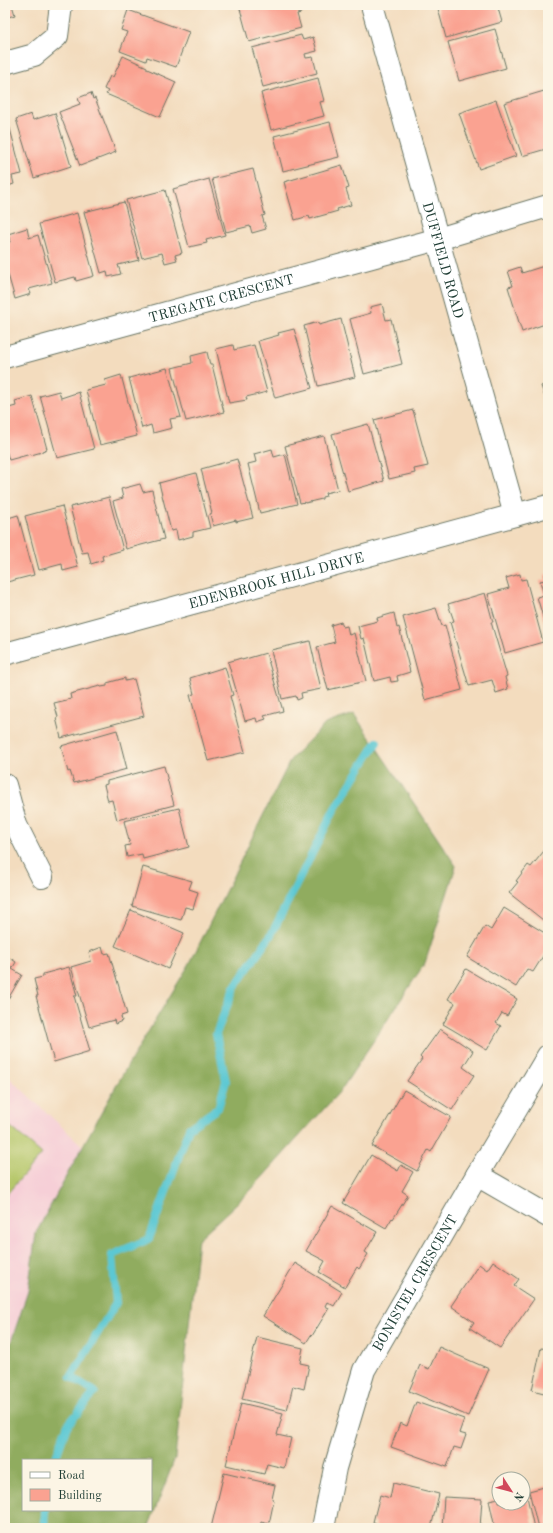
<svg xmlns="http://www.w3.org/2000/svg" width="553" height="1533" font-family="'Old Standard TT',serif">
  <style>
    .built { fill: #f6cfd7 }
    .green { fill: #b6c76a; stroke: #6a824f }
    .forest { fill: #90ac5e; stroke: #587449; fill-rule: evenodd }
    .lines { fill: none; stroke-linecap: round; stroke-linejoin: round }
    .stream { stroke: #5cc8d3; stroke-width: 8 }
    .building { fill: #faa291 }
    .minor-casing { stroke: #697564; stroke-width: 24 }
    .tertiary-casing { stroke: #697564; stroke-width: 24 }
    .minor { stroke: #fff; stroke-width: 22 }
    .tertiary { stroke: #fff; stroke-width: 22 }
    .labels { text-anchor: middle; stroke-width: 3.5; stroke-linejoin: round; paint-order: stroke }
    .street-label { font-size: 14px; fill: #1f3d34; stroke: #fcf5e5 }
  </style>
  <rect width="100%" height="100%" fill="#fcf5e5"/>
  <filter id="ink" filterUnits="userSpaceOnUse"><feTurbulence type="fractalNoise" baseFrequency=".025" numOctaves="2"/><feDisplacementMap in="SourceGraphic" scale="8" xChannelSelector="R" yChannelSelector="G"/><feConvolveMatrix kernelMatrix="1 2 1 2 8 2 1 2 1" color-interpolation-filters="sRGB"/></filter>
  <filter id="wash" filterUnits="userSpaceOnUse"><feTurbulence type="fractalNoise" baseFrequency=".012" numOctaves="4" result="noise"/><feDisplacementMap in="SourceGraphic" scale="16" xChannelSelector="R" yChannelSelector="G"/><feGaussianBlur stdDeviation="0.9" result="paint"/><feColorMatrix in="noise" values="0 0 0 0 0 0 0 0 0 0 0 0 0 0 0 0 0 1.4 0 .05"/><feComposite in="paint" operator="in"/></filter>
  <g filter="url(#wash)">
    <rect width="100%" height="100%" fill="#f3dcbe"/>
    <path class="built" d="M5,1074L87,1150L5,1396Z"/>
    <path class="green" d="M5,1122L42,1154L5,1196Z"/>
    <path class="forest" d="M354,714L456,866L425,963L341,1090L250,1191L198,1239L175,1458L148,1528H5V1360L28,1291L36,1233L69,1171L125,1070L190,963L291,759L325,724ZM23,1460H151V1510H23Z"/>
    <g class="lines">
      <g class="stream">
        <path d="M55,1460L67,1426L95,1392L71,1377L116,1303L112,1255L149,1239L189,1128L218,1108L226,1081L216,1034L234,988L271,935L334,810L377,742"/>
        <path d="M44,1528L45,1510"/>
      </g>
    </g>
    <g id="blocks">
      <g class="building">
        <path d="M5,5H12L15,15L5,18Z"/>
        <path d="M239,5H299L301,13L297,14L301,28L249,42Z"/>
        <path d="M437,5H497L502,22L446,38Z"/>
        <path d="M128,10L189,32L176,67L147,57L146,61L120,51L127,32L121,30Z"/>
        <path d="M495,29L506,68L459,81L448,42Z"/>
        <path d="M301,35L303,40L313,37L317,51L305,54L306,58L313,57L317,73L263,87L252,48Z"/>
        <path d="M123,56L147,67V69L176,82L160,117L106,94L108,91L104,89L110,76L113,77Z"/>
        <path d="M318,78L324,101L320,102L324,116L271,130L261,93Z"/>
        <path d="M544,91L548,104V155L546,149L522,156L504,103Z"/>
        <path d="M91,93L93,99L95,98L116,152L80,166L59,112L80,104L78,98Z"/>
        <path d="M496,100L516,156L479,169L459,113Z"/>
        <path d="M55,113L71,166L34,178L16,119L31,114L33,120Z"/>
        <path d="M330,122L339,157L283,171L274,136Z"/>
        <path d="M9,125L22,174L12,176L14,184L5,187V126Z"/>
        <path d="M342,165L349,188L346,189L351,205L337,209L338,211L310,219L309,216L295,220L284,182Z"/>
        <path d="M253,169L265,215L262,216L266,229L252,233L250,226L226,232L212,179Z"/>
        <path d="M209,179L225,235L206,240L207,243L189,247L173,189Z"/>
        <path d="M165,190L182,253L175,255L177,260L165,263L162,253L142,258L126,200Z"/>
        <path d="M124,202L139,260L118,265L121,274L108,277L107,271L101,273L84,212Z"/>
        <path d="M77,213L94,276L76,281L75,277L55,282L39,224Z"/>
        <path d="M27,228L29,238L38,235L52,283L29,289L31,294L15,299L5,264V244L10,242L8,234Z"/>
        <path d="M544,266L548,278V323L522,332L508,287L513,286L508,271L520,267L522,273Z"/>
        <path d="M382,304L386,320L391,319L402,364L364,374L350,319L371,313L370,307Z"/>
        <path d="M341,319L355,377L318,386L304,326L318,322L319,325Z"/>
        <path d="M294,329L312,388L275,398L258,341L279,335L278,333Z"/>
        <path d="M233,345L234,350L254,345L267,392L246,397L247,400L229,403L216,349Z"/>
        <path d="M207,352L210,365H212L224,412L186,421L172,368L192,363L191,356Z"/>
        <path d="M167,368L181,417L170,419L172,428L153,433L151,425L142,428L129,378Z"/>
        <path d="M121,375L137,436L100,445L86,390L106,385L105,380Z"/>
        <path d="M548,381V406L541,386L546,384L545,382Z"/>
        <path d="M59,391L61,398L79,392L94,449L57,458L40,396Z"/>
        <path d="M32,396L47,449L42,451V452L31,455V454L9,460L5,447V409L16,406L15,401Z"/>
        <path d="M413,410L428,466L414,469L415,473L389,479L374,420Z"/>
        <path d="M368,424L384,481L348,491L332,434Z"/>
        <path d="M324,436L338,490L325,493L326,496L322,497V499L305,503V502L300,503L285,446Z"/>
        <path d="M272,449L274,457L285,454L297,504L260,513L248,464L256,462L254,454Z"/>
        <path d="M237,459L253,518L236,522V520L213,526L210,514L212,513L201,469Z"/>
        <path d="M196,473L210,528L193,532V536L178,540L176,530L171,531L159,483Z"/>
        <path d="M140,484L143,492L152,490L164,539L126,549L113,501L123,498L121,489Z"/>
        <path d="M109,497L123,550L102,556L103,560L91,564L88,552L82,553L70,507Z"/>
        <path d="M62,506L78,567L63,571L62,564L39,570L25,516Z"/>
        <path d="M18,515L34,575L7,582L6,578L5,579V519Z"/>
        <path d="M520,574L521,580L526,579L543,642L505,653L488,594L509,588L506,578Z"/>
        <path d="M548,574V634L537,597L544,595L540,581L546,580L545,575Z"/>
        <path d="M485,593L493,622H491L507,676L505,677L508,689L496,693L492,680L469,686L450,622L454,621L448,604Z"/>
        <path d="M436,608L442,626L445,625L462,690L425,700L403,617Z"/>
        <path d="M394,613L397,628L399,627L410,672L397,676L398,681L391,682L390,677L374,681L364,638L361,639L358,626L378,621L377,618Z"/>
        <path d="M341,622L343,627L347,626L349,635L354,633L366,681L328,690L317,647L335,642L331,625Z"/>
        <path d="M310,641L321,689L301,693L302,698L297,700L296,696L282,699L271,650Z"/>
        <path d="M266,653L283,711L264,716L266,719L257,722L256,718L245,721L228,662L241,658L242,660Z"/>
        <path d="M225,667L233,695L230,696L245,752L208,761L190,695L194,694L190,678Z"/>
        <path d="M125,678V681L134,679L144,716L61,738L56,718L58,717L54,703L71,699L70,694L100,686L101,687L107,686V683Z"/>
        <path d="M117,730L127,769L74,783L70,771L68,772L61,746Z"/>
        <path d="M164,766L174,805L117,820L112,800L108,801L104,785L107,784V781Z"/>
        <path d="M179,808L189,847L143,859L142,854L127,857L125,846L130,845L124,821Z"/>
        <path d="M548,846V924L509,893L518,882L516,881L528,865L531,867Z"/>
        <path d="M143,867L192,881L189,889L198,892L193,909L185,907L181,920L132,906Z"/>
        <path d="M504,908L548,935L544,943L548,945V948L533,972L527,969L516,987L467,957L485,926L491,930Z"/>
        <path d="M131,910L184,933L168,969L115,946Z"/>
        <path d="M102,947L104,954L109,953L127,1014L121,1016L122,1021L115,1024L114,1020L89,1027L71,967L91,961L89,952Z"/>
        <path d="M10,958L16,962L12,969L22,975L5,1004V964H6Z"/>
        <path d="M69,967L77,996H74L90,1051L54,1062L36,996H38L34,979L43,977V974Z"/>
        <path d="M466,969L517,999L507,1016L502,1013L496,1023L501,1026L487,1050L443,1024L455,1003L448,999Z"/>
        <path d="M440,1029L473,1051L463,1067L474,1075L452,1110L407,1081L422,1059L420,1057Z"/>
        <path d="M404,1090L451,1117L431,1152L428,1150L417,1171L372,1146Z"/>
        <path d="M371,1155L398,1171L401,1165L413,1172L402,1191L408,1195L393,1219L392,1218L386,1228L343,1203Z"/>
        <path d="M332,1206L377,1232L365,1252L368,1254L359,1269L357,1267L345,1287L319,1272L325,1261L306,1251Z"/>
        <path d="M493,1261L519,1279L514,1286L534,1299L500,1348L470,1328L474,1322L451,1306L479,1264L487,1270Z"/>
        <path d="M295,1263L342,1292L334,1306L327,1302L325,1306L329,1308L312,1336L311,1335L306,1343L263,1316Z"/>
        <path d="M257,1337L303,1348L300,1363L309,1365L304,1389L293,1386L287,1410L242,1399Z"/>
        <path d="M439,1347L489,1369L468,1416L409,1391L420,1365L429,1369Z"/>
        <path d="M541,1348L548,1349V1394L532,1390Z"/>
        <path d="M416,1402L464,1419L459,1433L466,1435L461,1449L454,1447L447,1467L391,1447L400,1423L407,1426Z"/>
        <path d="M241,1403L283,1413L277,1435L291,1438L284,1468L267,1464L264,1474L226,1465Z"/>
        <path d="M224,1473L275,1485L272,1499L274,1500L269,1524L261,1522L260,1528H211Z"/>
        <path d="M393,1483L439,1494L431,1528H375L376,1523L373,1522L380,1495L390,1498Z"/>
        <path d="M548,1486V1528H538L529,1491Z"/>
        <path d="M526,1492L534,1528H495L489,1500L499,1498V1503H523V1493Z"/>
        <path d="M444,1497L482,1499L480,1528H442Z"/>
      </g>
    </g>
  </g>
  <g filter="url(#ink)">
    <use href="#blocks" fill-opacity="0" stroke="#697564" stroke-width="1"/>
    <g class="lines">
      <g class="minor-casing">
        <g id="minor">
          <path d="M5,63L34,55L57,36L61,5"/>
          <path id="s1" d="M5,357L438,239L548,206"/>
          <path d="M5,785L16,825L42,877"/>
          <path d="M477,1175L548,1216"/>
          <path id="s2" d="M323,1528L335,1468L364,1370L477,1175L548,1056"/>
        </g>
      </g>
      <g class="tertiary-casing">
        <g id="tertiary">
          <path id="s3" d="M372,5L515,515"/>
          <path id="s4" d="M5,654L548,506"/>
        </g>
      </g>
      <use href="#minor" class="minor"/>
      <use href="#tertiary" class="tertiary"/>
    </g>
  </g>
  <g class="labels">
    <g class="street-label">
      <text dy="5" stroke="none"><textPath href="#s3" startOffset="265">DUFFIELD ROAD</textPath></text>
      <text dy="5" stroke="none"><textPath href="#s1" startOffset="224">TREGATE CRESCENT</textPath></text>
      <text dy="5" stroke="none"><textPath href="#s4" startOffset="281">EDENBROOK HILL DRIVE</textPath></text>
      <text dy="5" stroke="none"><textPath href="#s2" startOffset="264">BONISTEL CRESCENT</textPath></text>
    </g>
  </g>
  <rect width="553" height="1533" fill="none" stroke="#fcf5e5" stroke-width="20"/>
  <rect x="22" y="1459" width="130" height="52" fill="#fcf5e5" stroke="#a4ab9e"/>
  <rect x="30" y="1472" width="20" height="6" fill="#ffffff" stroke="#a4ab9e"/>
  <text x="58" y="1479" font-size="12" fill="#1f3d34">Road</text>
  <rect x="30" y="1489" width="20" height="12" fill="#faa291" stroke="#a4ab9e"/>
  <text x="58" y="1499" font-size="12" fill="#1f3d34">Building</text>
  <g transform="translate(511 1491) rotate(126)"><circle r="19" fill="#fcf5e5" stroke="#a4ab9e"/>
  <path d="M0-3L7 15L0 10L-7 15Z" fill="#d1495b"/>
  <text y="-6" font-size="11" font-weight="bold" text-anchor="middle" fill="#1f3d34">N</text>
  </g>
</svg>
